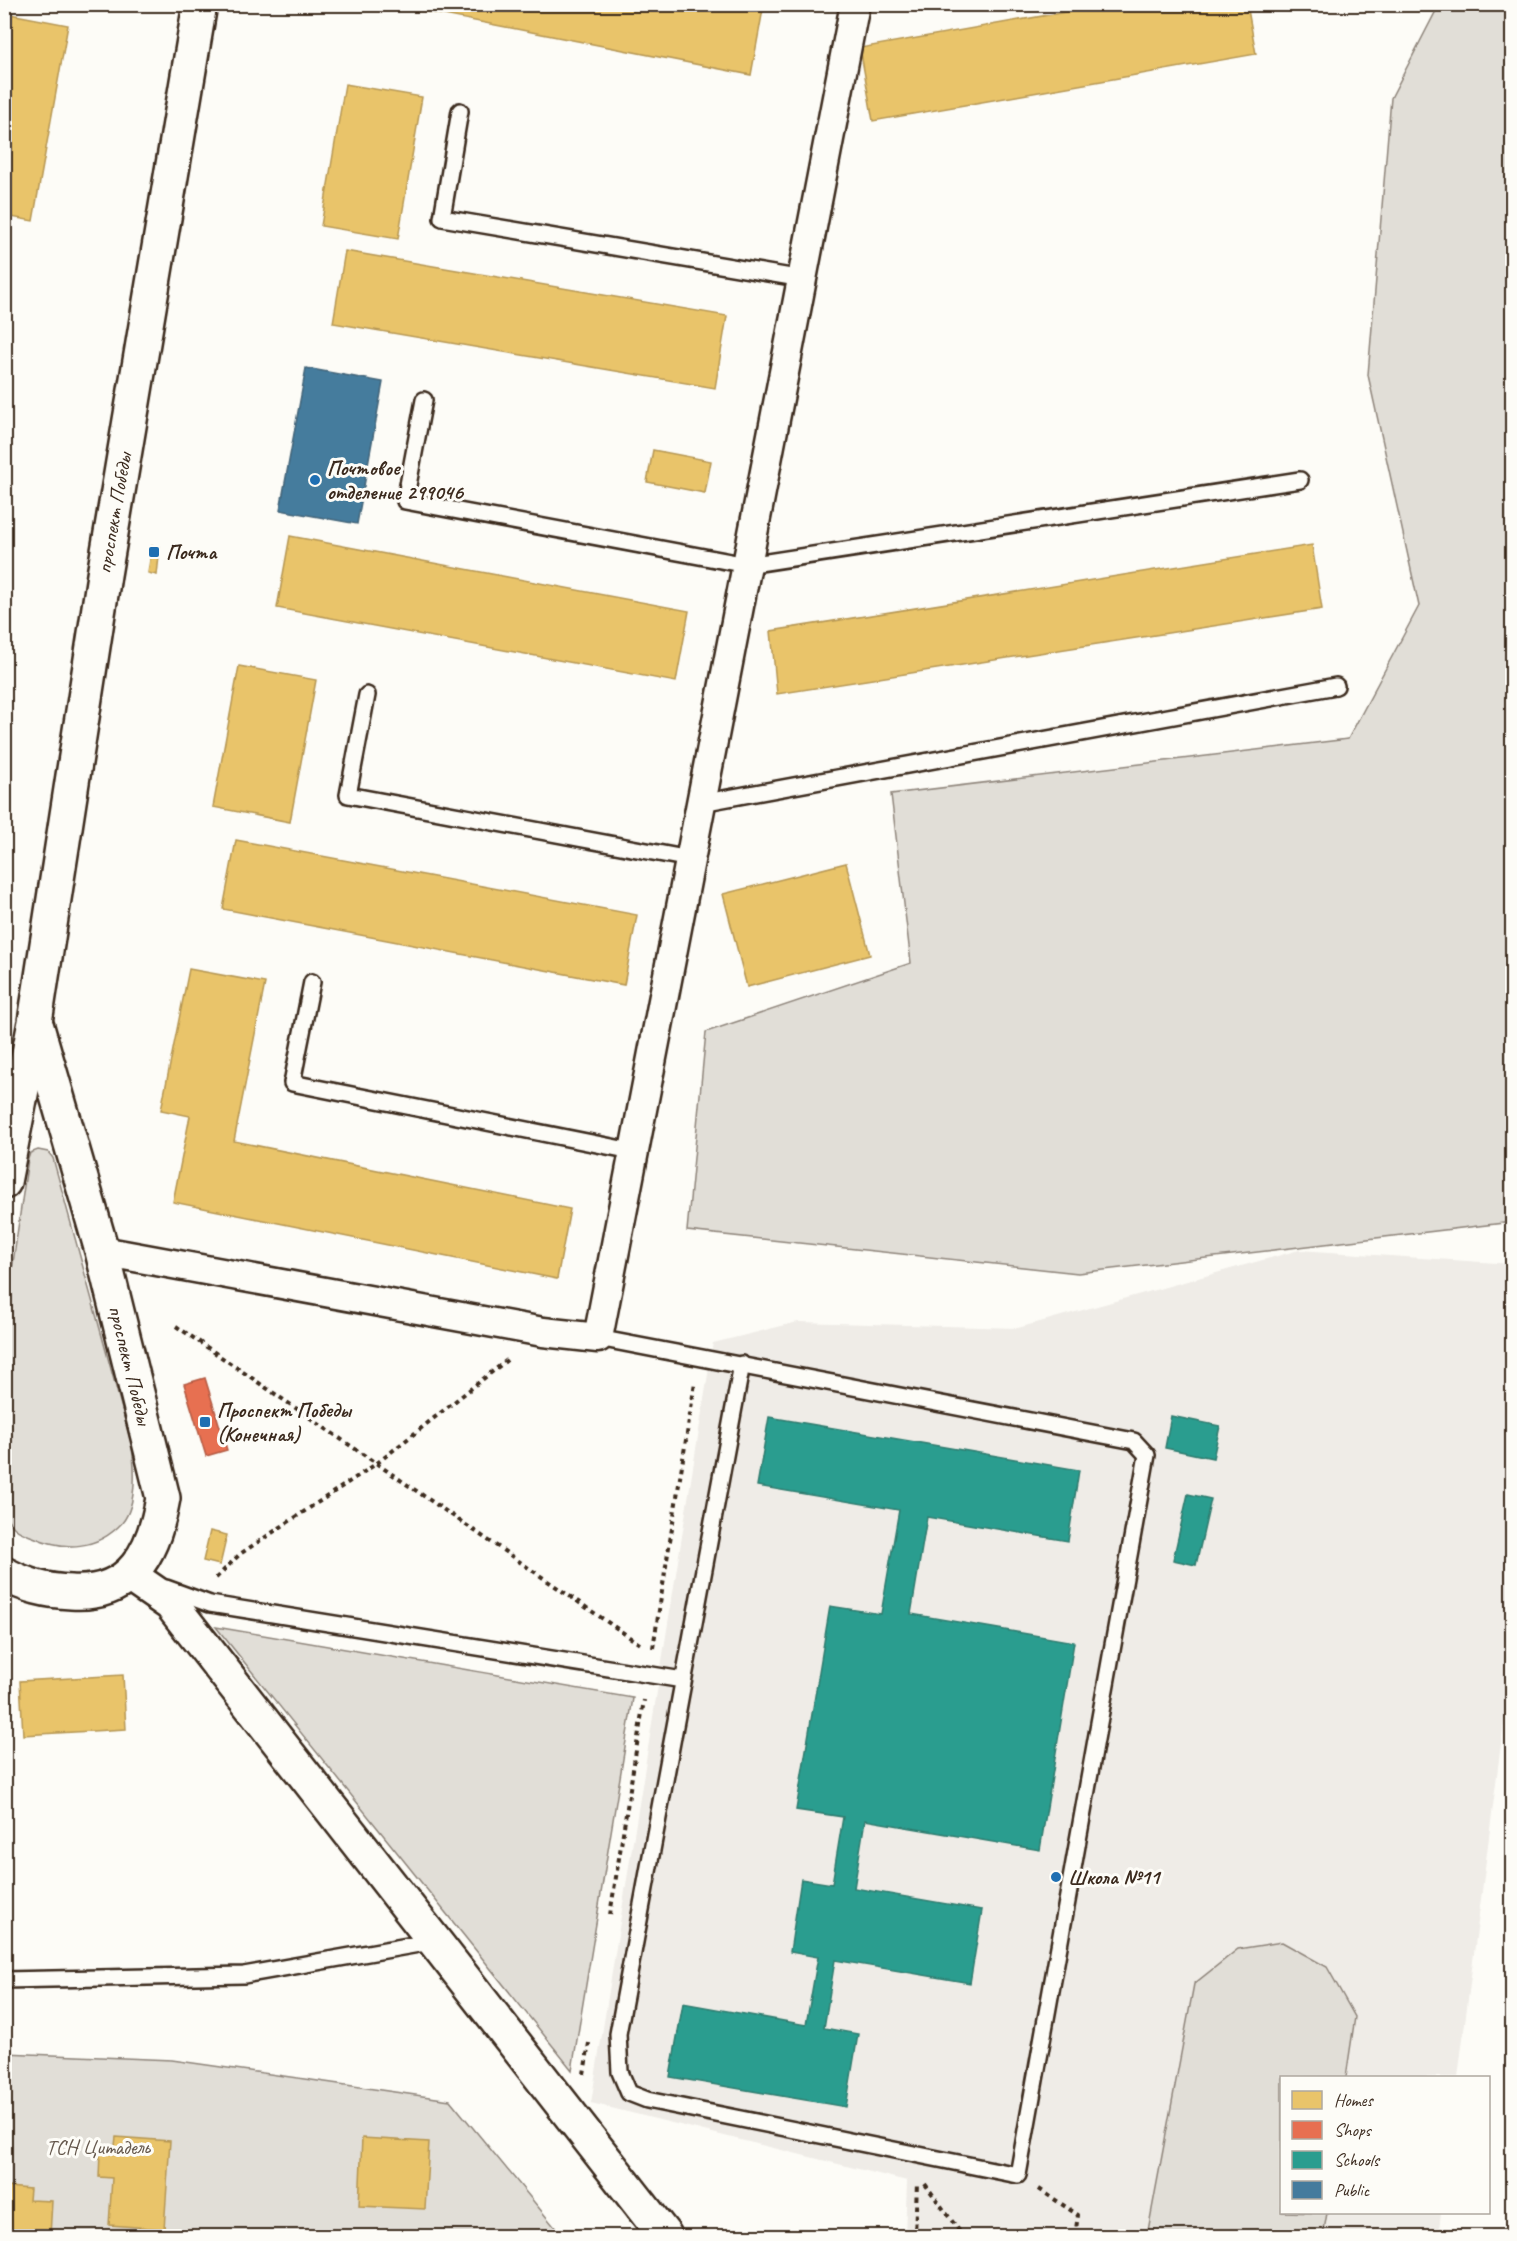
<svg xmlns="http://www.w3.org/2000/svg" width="1517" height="2241" font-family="Caveat,sans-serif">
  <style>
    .built { fill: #efece7 }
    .green { fill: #e1ded7; stroke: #8e847a; stroke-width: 1.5 }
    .homes { fill: #e9c46a; stroke: #b59653; stroke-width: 1.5 }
    .shops { fill: #e76f51; stroke: #b35a42; stroke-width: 1.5 }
    .schools { fill: #2a9d8f; stroke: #2f7a6d; stroke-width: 1.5 }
    .public { fill: #457b9d; stroke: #426377; stroke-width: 1.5 }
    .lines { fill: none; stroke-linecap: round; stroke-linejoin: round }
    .service-casing { stroke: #3b2a1e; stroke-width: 20 }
    .minor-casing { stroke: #3b2a1e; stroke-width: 33 }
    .tertiary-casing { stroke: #3b2a1e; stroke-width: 38 }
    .path { stroke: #3b2a1e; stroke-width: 4; stroke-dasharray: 4.5 4.5; stroke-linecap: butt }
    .service { stroke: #fdfcf7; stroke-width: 15 }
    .minor { stroke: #fdfcf7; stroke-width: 28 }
    .tertiary { stroke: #fdfcf7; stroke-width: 33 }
    .poi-dot { fill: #1f6fb2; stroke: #fdfcf7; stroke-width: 2 }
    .labels { text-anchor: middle; stroke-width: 6; stroke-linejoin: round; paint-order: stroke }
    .poi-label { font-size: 21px; font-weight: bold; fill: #3b2a1e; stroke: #fdfcf7; text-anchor: start }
    .street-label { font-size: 21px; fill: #3b2a1e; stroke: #fdfcf7 }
    .park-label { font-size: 21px; fill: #64574c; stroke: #fdfcf7 }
  </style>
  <rect width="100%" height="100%" fill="#fdfcf7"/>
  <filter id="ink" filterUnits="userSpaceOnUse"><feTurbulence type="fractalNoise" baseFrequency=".0167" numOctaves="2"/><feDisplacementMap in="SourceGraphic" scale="12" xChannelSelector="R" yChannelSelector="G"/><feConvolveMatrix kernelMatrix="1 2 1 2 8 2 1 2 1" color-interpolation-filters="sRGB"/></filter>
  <g filter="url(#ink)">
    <path class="built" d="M1299,1250L1512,1264V1659L1458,2077L1282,2078V2212L1441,2213L1438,2236H905L907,2181L591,2103L713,1343L798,1322L1018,1328Z"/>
    <g class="green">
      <path d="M1439,5H1512V1222L1078,1273L687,1231L706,1032L911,963L891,794L1348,739L1419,606L1368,375L1391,98Z"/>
      <path d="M38,1150L48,1152L53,1158L131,1442C135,1464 138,1504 122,1523C97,1550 65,1551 33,1537C28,1535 21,1533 16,1529C12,1526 8,1520 5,1515V1318L28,1159L30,1153Z"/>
      <path d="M216,1627L633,1698L572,2070Z"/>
      <path d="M1282,1942L1327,1967L1355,2017L1346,2077L1282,2078V2212L1327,2213L1323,2236H1147L1194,1984L1238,1949Z"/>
      <path d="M5,2053L172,2060L450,2100L562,2236H5Z"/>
    </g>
    <g class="homes">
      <path d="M388,4H764L751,75Z"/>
      <path d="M1111,4H1247L1256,54L873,121L860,48Z"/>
      <path d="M5,13L68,25L33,221L6,216L4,224Z"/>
      <path d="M345,84L422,97L398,239L321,226Z"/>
      <path d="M345,251L727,316L715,388L333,323Z"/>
      <path d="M653,450L711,461L705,493L647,482Z"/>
      <path d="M290,536L689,611L676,682L277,608Z"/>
      <path d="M1312,545L1322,609L777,694L771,631Z"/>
      <path d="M152,546L160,547L157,575L148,573Z"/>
      <path d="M239,666L316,680L290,822L213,807Z"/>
      <path d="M236,840L637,915L624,985L223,909Z"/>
      <path d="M846,863L870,955L747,987L723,894Z"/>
      <path d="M189,969L265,983L234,1141L570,1209L557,1279L173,1202L190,1116L161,1110Z"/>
      <path d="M210,1531L227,1535L220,1565L203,1561Z"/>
      <path d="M123,1675L126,1729L23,1735L20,1681Z"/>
      <path d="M116,2137L170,2141L164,2229L109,2225L112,2178L99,2177L100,2153L114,2154Z"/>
      <path d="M362,2138L429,2142L425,2209L359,2206Z"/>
      <path d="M8,2187L30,2189L29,2200L52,2201L50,2236H4V2200H7Z"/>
    </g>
    <path class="shops" d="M205,1378L227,1450L206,1456L184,1384Z"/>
    <g class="schools">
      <path d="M1171,1416L1220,1426L1213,1458L1165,1448Z"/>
      <path d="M769,1417L1079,1470L1068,1541L927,1517L911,1614L1074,1642L1040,1850L865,1820L854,1888L982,1910L970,1983L835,1960L824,2028L858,2034L846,2107L670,2077L683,2003L806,2025L818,1957L790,1952L801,1879L832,1884L843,1817L796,1810L830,1606L881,1614L899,1510L757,1486Z"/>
      <path d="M1188,1494L1211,1499L1196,1565L1173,1560Z"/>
    </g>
    <path class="public" d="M306,368L383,382L357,524L280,510Z"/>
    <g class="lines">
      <g class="service-casing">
        <g id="service">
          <path d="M460,111L442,218L803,279"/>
          <path d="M424,400L405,501L747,565L1300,480"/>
          <path d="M367,695L348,795L690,859"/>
          <path d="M701,803L1336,686"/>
          <path d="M312,982L292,1083L632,1151"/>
          <path d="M598,1338L1134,1441L1147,1455L1018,2175L647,2100L629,2093L620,2072L618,2034L742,1364"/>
          <path d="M166,1588L210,1604L683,1680"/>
          <path d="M4,1980L244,1975L436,1941"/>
        </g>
      </g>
      <g class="minor-casing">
        <path id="minor" d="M102,1251L543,1332L598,1338L855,4"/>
      </g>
      <g class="tertiary-casing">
        <g id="tertiary">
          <path d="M4,1182L35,1022L104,575L200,4"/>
          <path d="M4,1574C27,1586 46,1591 71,1592C132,1596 154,1551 163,1498L102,1251L37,1027"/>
          <path d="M129,1575L171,1604L665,2236"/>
        </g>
      </g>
      <g class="path">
        <path d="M176,1326L641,1645"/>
        <path d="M216,1578L240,1554L376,1464L507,1360"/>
        <path d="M653,1648L695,1383"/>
        <path d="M610,1915L644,1700"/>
        <path d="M584,2074L589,2043"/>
        <path d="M925,2184L963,2236"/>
        <path d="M1039,2189L1078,2215L1075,2236"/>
        <path d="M915,2236L917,2183"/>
      </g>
      <use href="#service" class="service"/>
      <use href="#minor" class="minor"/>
      <use href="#tertiary" class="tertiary"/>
    </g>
  </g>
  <g class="poi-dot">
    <circle cx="315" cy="480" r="6"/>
    <rect x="148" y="546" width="12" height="12" rx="3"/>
    <rect x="199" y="1416" width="12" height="12" rx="3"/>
    <circle cx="1056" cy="1877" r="6"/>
  </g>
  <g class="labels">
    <g class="poi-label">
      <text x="327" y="475">Почтовое<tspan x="327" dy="24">отделение 299046</tspan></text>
      <text x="166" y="559">Почта</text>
      <text x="217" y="1417">Проспект Победы<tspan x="217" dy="24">(Конечная)</tspan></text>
      <text x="1068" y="1884">Школа №11</text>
    </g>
    <g class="street-label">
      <text transform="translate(114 513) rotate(-80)" y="7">проспект Победы</text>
      <text transform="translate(130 1365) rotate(76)" y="7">проспект Победы</text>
    </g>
    <g class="park-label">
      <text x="98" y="2154">ТСН Цитадель</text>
    </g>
  </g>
  <rect width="1517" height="2241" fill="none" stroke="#fdfcf7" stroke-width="24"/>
  <rect x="12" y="12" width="1493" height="2217" fill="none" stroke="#3b2a1e" stroke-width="2" filter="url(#ink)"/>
  <rect x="1280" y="2076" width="210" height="138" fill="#fdfcf7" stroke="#afa8a0" stroke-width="1.5"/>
  <rect x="1292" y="2091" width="30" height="18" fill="#e9c46a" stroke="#afa8a0" stroke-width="1.5"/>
  <text x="1334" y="2106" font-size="18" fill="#3b2a1e">Homes</text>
  <rect x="1292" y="2121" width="30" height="18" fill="#e76f51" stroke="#afa8a0" stroke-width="1.5"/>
  <text x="1334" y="2136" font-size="18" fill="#3b2a1e">Shops</text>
  <rect x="1292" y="2151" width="30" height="18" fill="#2a9d8f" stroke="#afa8a0" stroke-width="1.5"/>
  <text x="1334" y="2166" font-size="18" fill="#3b2a1e">Schools</text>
  <rect x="1292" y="2181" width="30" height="18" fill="#457b9d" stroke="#afa8a0" stroke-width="1.5"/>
  <text x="1334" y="2196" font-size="18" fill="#3b2a1e">Public</text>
</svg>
